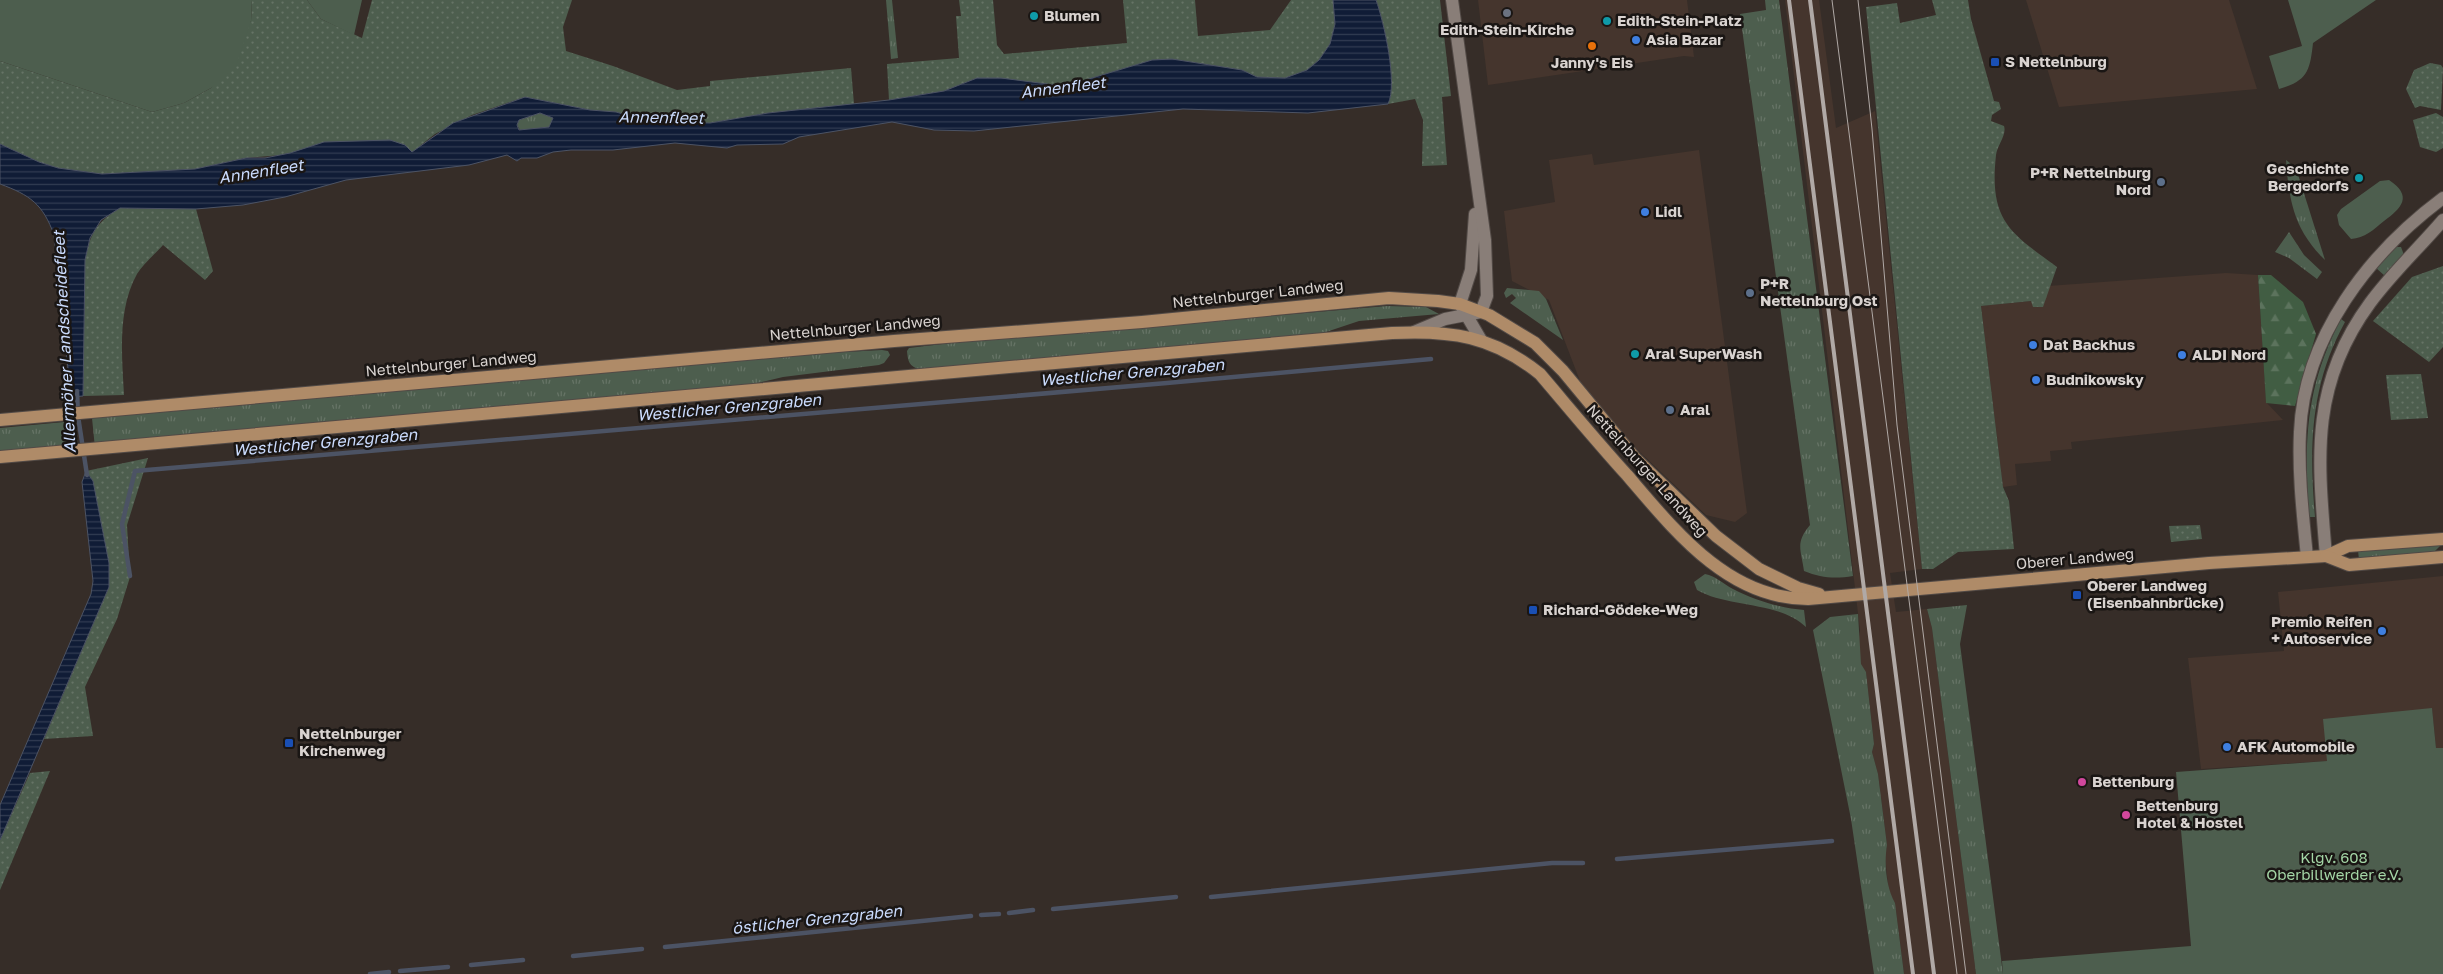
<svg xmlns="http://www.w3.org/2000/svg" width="2443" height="974" font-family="'Golos Text',sans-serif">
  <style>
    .built { fill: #45352d }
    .grass { fill: url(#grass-tufts) }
    .forest { fill: url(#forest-firs) }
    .park { fill: url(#park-dots) }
    .garden { fill: #4d5e4e }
    .water { fill: url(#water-rules); stroke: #4c5364; fill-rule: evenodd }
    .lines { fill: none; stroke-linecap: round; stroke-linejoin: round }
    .stream { stroke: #4c5364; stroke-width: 4.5 }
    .minor-casing { stroke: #524a46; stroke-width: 14 }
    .major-casing { stroke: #524a46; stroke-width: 14 }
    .minor { stroke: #897e78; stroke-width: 12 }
    .major { stroke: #af8b68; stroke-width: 12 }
    .tram { stroke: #b0a9a6; stroke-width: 1 }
    .rail { stroke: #b0a9a6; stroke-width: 4 }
    .worship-dot { fill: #6b7280; stroke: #1a1614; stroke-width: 2 }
    .culture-dot { fill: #0f9aa8; stroke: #1a1614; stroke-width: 2 }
    .shop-dot { fill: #3f7fe0; stroke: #1a1614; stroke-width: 2 }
    .food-dot { fill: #e8710a; stroke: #1a1614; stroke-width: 2 }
    .transit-dot { fill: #1a4fb4; stroke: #1a1614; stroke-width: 2 }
    .service-dot { fill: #5c6f8a; stroke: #1a1614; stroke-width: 2 }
    .hotel-dot { fill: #d1479c; stroke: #1a1614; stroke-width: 2 }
    .labels { text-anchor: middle; stroke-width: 5; stroke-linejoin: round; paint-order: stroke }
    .poi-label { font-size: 15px; font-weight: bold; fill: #d9d3d0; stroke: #1a1614; text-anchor: start }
    .street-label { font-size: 15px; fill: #d9d3d0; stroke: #1a1614 }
    .park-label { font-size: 15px; fill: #a4d6a6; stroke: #1a1614 }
    .water-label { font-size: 16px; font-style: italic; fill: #cadbfd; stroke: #1a1614 }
  </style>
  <defs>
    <pattern id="grass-tufts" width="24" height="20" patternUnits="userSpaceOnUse" patternTransform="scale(1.25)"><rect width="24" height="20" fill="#4d5e4e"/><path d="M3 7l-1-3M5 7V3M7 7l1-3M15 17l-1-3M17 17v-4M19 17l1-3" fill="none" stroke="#667466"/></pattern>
    <pattern id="forest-firs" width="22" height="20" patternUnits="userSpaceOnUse" patternTransform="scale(1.25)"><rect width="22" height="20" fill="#415d43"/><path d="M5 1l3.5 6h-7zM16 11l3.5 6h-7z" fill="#5c735d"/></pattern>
    <pattern id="park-dots" width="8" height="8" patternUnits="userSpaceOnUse" patternTransform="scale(1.25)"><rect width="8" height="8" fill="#4d5e4e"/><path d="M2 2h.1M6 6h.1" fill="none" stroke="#667466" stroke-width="1.8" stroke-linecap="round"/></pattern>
    <pattern id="water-rules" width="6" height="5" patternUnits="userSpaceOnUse" patternTransform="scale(1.25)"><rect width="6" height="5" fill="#101c36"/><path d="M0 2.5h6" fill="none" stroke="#323c52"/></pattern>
  </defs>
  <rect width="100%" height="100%" fill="#362d28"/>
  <g class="built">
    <path d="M1478,0H1687L1694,57L1684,56L1488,85Z"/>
    <path d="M1785,0H1819L1836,128L1875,111L1922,569L1890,573L1896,612L1927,609L1932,628L1976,974H1904L1895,903L1889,894L1885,856L1887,845L1878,774L1872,752L1874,744L1866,672L1861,665L1858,643L1860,630Z"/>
    <path d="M2026,0H2229L2257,89L2059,107Z"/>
    <path d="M1699,150L1747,513L1735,522L1706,515L1623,436L1580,381L1549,300L1512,281L1504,211L1555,202L1549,160L1592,154L1594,165Z"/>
    <path d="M2226,273L2258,275L2266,402L2283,420L2071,442L2072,449L2050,451L2051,461L2015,464L2017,485L2003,487L1981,306L2031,301L2048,286Z"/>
    <path d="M2443,576V748H2436L2432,709L2327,761L2201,769L2188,658L2284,651L2278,592Z"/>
  </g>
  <g class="grass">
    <path d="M886,0H892L898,58L891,59Z"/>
    <path d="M1765,0H1779L1853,576C1835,579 1821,578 1804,571C1801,549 1795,543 1810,525L1740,14L1766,10Z"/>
    <path d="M540,113L553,118L549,127L520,130L517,125L519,120Z"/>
    <path d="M2286,160L2296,168L2325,260C2294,230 2289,201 2286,160Z"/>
    <path d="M2289,232L2304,255L2322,272L2317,279L2289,258L2275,252Z"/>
    <path d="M2396,247H2401L2404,255L2385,276L2376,268Z"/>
    <path d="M1507,288L1539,291L1546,299L1563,340L1510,303L1516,298L1512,294L1506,298L1504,293Z"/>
    <path d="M1387,306L1426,307L1439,314L1359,321L1323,333L921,370C909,366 908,362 907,351L909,348L951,343Z"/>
    <path d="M2341,319L2345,322C2310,386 2309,446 2315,517H2309C2304,441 2305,388 2341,319Z"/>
    <path d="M882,350L888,351L890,355L884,363L879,365L783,377L740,387L95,448L92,418L771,356Z"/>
    <path d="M75,421L78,447L0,453V428Z"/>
    <path d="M2443,543L2432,554L2359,560L2358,550Z"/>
    <path d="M1705,574C1716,576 1723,584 1733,589C1754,600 1780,608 1804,610L1806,627C1779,601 1728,608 1697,590L1694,582Z"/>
    <path d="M1967,605L1960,644L2003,974H1976L1932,628L1927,609Z"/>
    <path d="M1858,614L1861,664L1866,672L1874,744L1872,752L1878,774L1887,845C1884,863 1886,887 1895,903L1904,974H1874L1851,819L1813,630L1830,617Z"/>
  </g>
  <path class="forest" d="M2258,275H2271L2303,302L2316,334L2295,406L2266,403Z"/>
  <g class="park">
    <path d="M252,0H307L321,19L362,38L372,0H572L563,27L566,51L613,66L677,90L710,86V81L851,68L854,104L768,113L710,123L651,122L616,112L590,110L525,97L472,115L435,134L421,145L419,150L412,152L405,145L245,158L195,169L102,174L58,168L39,162L0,144V61L152,112L184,103L211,88L251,21Z"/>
    <path d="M959,0H993L997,45L1004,54L1127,43L1123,0H1195L1198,36L1270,30L1291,0H1333L1335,24L1330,44L1319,60L1307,70L1285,78L1257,77L1242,70L1172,59L1152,60L1072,84L1055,85L977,78L944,91L889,100L887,64L959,58L956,16H961Z"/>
    <path d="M1376,0H1440L1451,96L1442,97L1447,165L1422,166L1423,120L1415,99L1388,104C1398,84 1384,22 1376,0Z"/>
    <path d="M1932,0H1968L1971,19L1994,101L1999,102L2001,109L1992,115L1991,121L2004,126C2007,135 1997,146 1996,155C1989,220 2009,232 2057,267L2043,307H2033L2031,301L1981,306L2003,487L2009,501L2014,549L1958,552L1933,569H1922L1866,7L1897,3L1900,23L1936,15Z"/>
    <path d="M2430,63L2441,65L2443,68L2441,110L2420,106L2415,108L2406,89L2414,70Z"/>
    <path d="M2436,113L2443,117V148L2436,152L2420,147L2413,120Z"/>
    <path d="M120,208L196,209L213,271L205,280L163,245C155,254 143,264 137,274C117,310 122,356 124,395L83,396L85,260C91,232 96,223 120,208Z"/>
    <path d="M2443,266V347L2429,362L2373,321L2412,277Z"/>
    <path d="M2421,374L2428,418L2391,420L2386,375Z"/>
    <path d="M148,458L127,525L130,577L117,619L85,687L93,736L44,739L109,587L93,481L86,471Z"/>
    <path d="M2200,525L2202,539L2171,542L2169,526Z"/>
    <path d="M50,771L0,890V840L30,773Z"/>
  </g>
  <g class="garden">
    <path d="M0,0H252L251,21L236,66L211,88L184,103L152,112L0,61Z"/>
    <path d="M307,0H362L354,35L321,19Z"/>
    <path d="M2288,0H2376L2313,43C2310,70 2308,81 2279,89L2269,56L2302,46Z"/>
    <path d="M2389,180C2413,196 2402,208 2384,221C2373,230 2365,238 2351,239L2339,225L2337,215L2341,209L2380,181Z"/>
    <path d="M2432,708L2436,748H2443V974H2003L2002,961L2191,946L2176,772L2327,761L2323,719Z"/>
  </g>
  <g class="water">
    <path d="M1333,0H1376C1384,22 1398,84 1388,104L1308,113L1183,109L974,131L934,130L892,122L799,137L783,144L737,145L727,148L675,143L613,150H571L553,152L537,158H521L517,161L507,155L469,165L346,180L285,197L243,205L196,209L120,208L101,220L90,238L85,260L83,396L71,397L54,235C43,204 30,195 0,184V144L39,162L58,168L102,174L195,169L246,158H265L290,153L324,142L390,140L405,145L412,152L453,123L525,97L590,110L616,112L651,122L710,123L768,113L889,100L944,91L977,78H1001L1055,85L1072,84L1152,60L1172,59L1242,70L1257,77L1285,78L1307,70L1319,60L1330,44L1335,24ZM540,113L553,118L549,127L519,130L517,125L519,120Z"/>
    <path d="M86,471L93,481L109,563V587L0,840V805L91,594L93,581L82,482Z"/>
  </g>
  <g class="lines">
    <g class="stream">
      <path d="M77,391L78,416L87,475"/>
      <path d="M130,576L122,524L135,471L1167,383L1431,359"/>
      <path d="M1617,859L1832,841"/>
      <path d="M1211,897L1552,863H1583"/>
      <path d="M1053,909L1176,897"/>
      <path d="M1009,913L1033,910"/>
      <path d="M981,915L999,914"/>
      <path d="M665,947L971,916"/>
      <path d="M573,956L642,949"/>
      <path d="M471,965L523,960"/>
      <path d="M400,971L448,967"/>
      <path d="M370,974L389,972"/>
    </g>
    <g class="minor-casing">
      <g id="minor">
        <path d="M1475,214L1471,270L1460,304L1481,340"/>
        <path d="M1414,332L1445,319L1481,312L1487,296L1485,240L1452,0"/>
        <path d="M2326,556C2318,460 2309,386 2370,303C2392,273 2419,248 2443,220"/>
        <path d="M2307,557C2303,516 2298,474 2300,432C2304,337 2369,253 2443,198"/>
      </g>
    </g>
    <g class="major-casing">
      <g id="major">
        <path d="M0,420L894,341L1142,322L1389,298L1438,301L1460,304L1489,315L1535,343L1563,371L1635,458L1716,536L1759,569L1798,588L1819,594"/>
        <path d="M0,457L1392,333C1451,330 1493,336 1540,374C1569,408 1597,442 1627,475C1675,531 1728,599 1808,599L2209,563L2326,556L2348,546L2443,539"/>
        <path d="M2326,556L2349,565L2443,557"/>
      </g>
    </g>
    <use href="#minor" class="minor"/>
    <use href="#major" class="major"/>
    <g class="tram">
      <path d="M1832,0L1957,974"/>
      <path d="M1858,0L1872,129L1897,425L1966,974"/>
    </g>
    <g class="rail">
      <path d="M1789,0L1913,974"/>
      <path d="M1810,0L1934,974"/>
    </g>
  </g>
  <circle class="worship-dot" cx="1507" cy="13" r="5"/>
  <g class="culture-dot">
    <circle cx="1034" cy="16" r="5"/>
    <circle cx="1607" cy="21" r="5"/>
    <circle cx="2359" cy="178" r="5"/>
    <circle cx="1635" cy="354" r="5"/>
  </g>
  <g class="shop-dot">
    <circle cx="1636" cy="40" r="5"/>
    <circle cx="1645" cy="212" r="5"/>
    <circle cx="2033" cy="345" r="5"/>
    <circle cx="2182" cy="355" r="5"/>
    <circle cx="2036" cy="380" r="5"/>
    <circle cx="2382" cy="631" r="5"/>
    <circle cx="2227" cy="747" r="5"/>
  </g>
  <circle class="food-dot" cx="1592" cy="46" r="5"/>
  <g class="transit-dot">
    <rect x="1990" y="57" width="10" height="10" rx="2.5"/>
    <rect x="2072" y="590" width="10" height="10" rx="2.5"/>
    <rect x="1528" y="605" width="10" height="10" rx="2.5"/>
    <rect x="284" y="738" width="10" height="10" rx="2.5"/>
  </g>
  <g class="service-dot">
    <circle cx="2161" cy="182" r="5"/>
    <circle cx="1750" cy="293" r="5"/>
    <circle cx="1670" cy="410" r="5"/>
  </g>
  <g class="hotel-dot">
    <circle cx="2082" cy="782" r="5"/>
    <circle cx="2126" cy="815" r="5"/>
  </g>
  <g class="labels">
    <g class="poi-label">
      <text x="1044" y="21">Blumen</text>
      <text x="1617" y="26">Edith-Stein-Platz</text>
      <text x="1507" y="35" text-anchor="middle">Edith-Stein-Kirche</text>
      <text x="1646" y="45">Asia Bazar</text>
      <text x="2005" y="67">S Nettelnburg</text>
      <text x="1592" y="68" text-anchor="middle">Janny's Eis</text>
      <text x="2349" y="174" text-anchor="end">Geschichte<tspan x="2349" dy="17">Bergedorfs</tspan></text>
      <text x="2151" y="178" text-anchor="end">P+R Nettelnburg<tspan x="2151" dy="17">Nord</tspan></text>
      <text x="1655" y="217">Lidl</text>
      <text x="1760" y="289">P+R<tspan x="1760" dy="17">Nettelnburg Ost</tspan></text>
      <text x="2043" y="350">Dat Backhus</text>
      <text x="1645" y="359">Aral SuperWash</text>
      <text x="2192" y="360">ALDI Nord</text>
      <text x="2046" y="385">Budnikowsky</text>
      <text x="1680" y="415">Aral</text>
      <text x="2087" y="591">Oberer Landweg<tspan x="2087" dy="17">(Eisenbahnbrücke)</tspan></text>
      <text x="1543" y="615">Richard-Gödeke-Weg</text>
      <text x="2372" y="627" text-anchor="end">Premio Reifen<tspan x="2372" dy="17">+ Autoservice</tspan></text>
      <text x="299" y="739">Nettelnburger<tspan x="299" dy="17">Kirchenweg</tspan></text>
      <text x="2237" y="752">AFK Automobile</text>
      <text x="2092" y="787">Bettenburg</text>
      <text x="2136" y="811">Bettenburg<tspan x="2136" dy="17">Hotel &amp; Hostel</tspan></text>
    </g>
    <g class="street-label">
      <text transform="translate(1258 294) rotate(-6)" y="5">Nettelnburger Landweg</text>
      <text transform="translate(855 328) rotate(-5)" y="5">Nettelnburger Landweg</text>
      <text transform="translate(451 364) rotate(-5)" y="5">Nettelnburger Landweg</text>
      <text transform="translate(1647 471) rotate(48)" y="5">Nettelnburger Landweg</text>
      <text transform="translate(2075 559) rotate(-5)" y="5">Oberer Landweg</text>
    </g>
    <g class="park-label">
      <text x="2334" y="863">Klgv. 608<tspan x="2334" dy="17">Oberbillwerder e.V.</tspan></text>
    </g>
    <g class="water-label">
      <text transform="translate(1063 87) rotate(-7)" y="6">Annenfleet</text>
      <text transform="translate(661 117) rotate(1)" y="6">Annenfleet</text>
      <text transform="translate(261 171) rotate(-9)" y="6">Annenfleet</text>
      <text transform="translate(64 342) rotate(-93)" y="6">Allermöher Landscheidefleet</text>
      <text transform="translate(1132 372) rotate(-5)" y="6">Westlicher Grenzgraben</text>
      <text transform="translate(729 407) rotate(-5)" y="6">Westlicher Grenzgraben</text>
      <text transform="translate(325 442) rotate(-5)" y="6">Westlicher Grenzgraben</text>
      <text transform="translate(817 919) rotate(-6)" y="6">östlicher Grenzgraben</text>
    </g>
  </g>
</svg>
